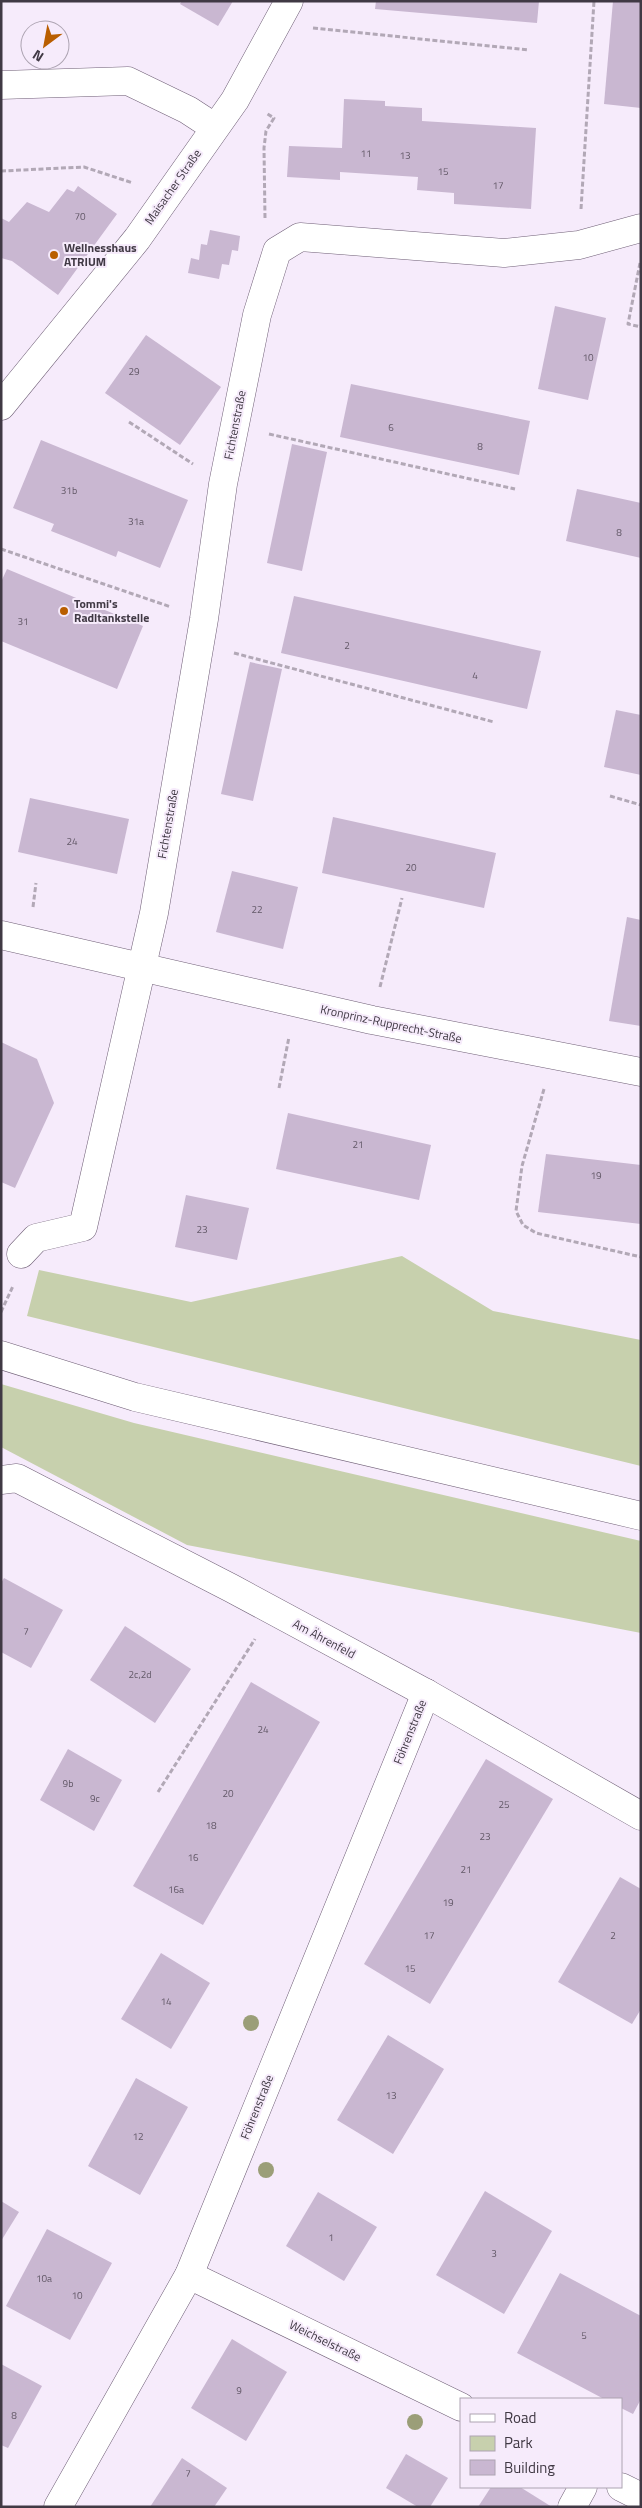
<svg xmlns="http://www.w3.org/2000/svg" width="642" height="2508" font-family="'Titillium Web',sans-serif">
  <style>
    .green { fill: #c7d0ad }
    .building { fill: #c9b7d1 }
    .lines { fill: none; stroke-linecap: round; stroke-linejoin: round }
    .minor-casing { stroke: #6f5f76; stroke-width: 29 }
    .highway-casing { stroke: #6f5f76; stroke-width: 29 }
    .path { stroke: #b2a8b6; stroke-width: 3; stroke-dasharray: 5 2.5; stroke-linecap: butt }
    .minor { stroke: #fff; stroke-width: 28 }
    .highway { stroke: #fff; stroke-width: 28 }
    .tree { fill: #9b9e78 }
    .poi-dot { fill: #b95e00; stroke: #f6ebfb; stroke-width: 2 }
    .labels { text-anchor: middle; stroke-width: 4; stroke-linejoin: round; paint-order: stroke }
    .number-label { font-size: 10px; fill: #625867 }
    .street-label { font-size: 12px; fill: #403944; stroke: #f6ebfb }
    .poi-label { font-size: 12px; font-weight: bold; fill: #403944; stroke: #f6ebfb; text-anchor: start }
  </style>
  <rect width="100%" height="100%" fill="#f6ebfb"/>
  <g class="green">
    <path d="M402,1256L493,1311L641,1340V1466L27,1316L39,1270L191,1302Z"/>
    <path d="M1,1384L134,1423L641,1541V1633L187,1545L1,1447Z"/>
  </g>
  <g class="building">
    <path d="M182,1H233L218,26L180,4Z"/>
    <path d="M376,1H539L537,23L375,9Z"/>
    <path d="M613,1H641V108L604,104Z"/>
    <path d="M344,99L385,101V106L422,108V121L536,128L531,209L454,204V193L417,190L418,177L340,172V180L287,177L289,146L342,148Z"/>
    <path d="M78,186L117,214L58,295L12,261L1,258V218L9,222L27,202L49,212L67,189L74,192Z"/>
    <path d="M210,230L240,236L238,251L232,250L229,265L222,264L219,279L188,273L191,258L199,260L201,244L207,245Z"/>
    <path d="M555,306L606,318L588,400L538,389Z"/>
    <path d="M146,335L221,387L180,445L105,393Z"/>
    <path d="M351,384L530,421L519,475L340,437Z"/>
    <path d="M41,440L188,500L160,568L118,551L116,557L84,544L51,531L54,524L13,508Z"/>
    <path d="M292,444L327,452L302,571L267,563Z"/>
    <path d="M577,489L641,503V558L566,541Z"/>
    <path d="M7,569L143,626L117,689L1,641V582Z"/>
    <path d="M294,596L541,651L527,709L281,653Z"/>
    <path d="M250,662L282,669L253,801L221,794Z"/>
    <path d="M616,710L641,715V775L604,767Z"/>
    <path d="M30,798L129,819L117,874L18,852Z"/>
    <path d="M333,817L496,853L484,908L322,873Z"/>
    <path d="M232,871L298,887L283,949L216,932Z"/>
    <path d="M627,917L641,920V1026L609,1021Z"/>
    <path d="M1,1042L37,1059L54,1103L15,1188L1,1182Z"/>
    <path d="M288,1113L431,1145L419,1200L276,1169Z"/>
    <path d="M546,1154L641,1165V1224L538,1212Z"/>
    <path d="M186,1195L249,1208L237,1260L175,1247Z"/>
    <path d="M4,1578L63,1610L31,1668L1,1652V1583Z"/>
    <path d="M125,1626L191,1669L155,1723L90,1680Z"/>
    <path d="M251,1682L320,1722L203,1925L133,1886Z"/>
    <path d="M68,1749L122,1780L94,1831L40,1800Z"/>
    <path d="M486,1759L553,1799L430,2004L364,1964Z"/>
    <path d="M620,1877L641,1889V2009L632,2024L558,1982Z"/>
    <path d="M161,1953L210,1983L171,2049L121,2019Z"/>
    <path d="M388,2035L444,2069L393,2154L337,2120Z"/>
    <path d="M136,2078L188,2107L140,2195L88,2166Z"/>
    <path d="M485,2191L552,2231L504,2314L436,2275Z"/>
    <path d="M318,2192L377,2227L344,2281L286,2246Z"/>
    <path d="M1,2201L19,2212L1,2241Z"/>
    <path d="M47,2229L112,2263L70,2340L6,2306Z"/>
    <path d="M560,2273L641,2316V2399L633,2414L621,2408V2399H604L517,2353Z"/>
    <path d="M232,2339L287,2372L246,2441L191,2408Z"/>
    <path d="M1,2364L42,2386L8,2448L1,2445Z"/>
    <path d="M406,2454L448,2478L430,2507H418L386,2488Z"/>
    <path d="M182,2458L227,2488L214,2507H150Z"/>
    <path d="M491,2487H520L552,2507H478Z"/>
  </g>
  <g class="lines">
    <g class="minor-casing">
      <g id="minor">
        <path d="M1,85L128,81L188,110L214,127"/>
        <path d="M1,406L137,239L235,100L289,1"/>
        <path d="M1,935L372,1020L641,1072"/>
        <path d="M21,1254L36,1238L83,1227L154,913L204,619L223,484L257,315L277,251L300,237L504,253L579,245L641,228"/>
        <path d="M1,1480L17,1478L231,1588L426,1693L641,1816"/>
        <path d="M189,2275L461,2407"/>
        <path d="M621,2487L641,2497"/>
        <path d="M58,2507L189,2275L426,1693"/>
        <path d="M572,2507L583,2487"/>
      </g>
    </g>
    <g class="highway-casing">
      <path id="highway" d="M1,1355L135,1397L641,1516"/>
    </g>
    <g class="path">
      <path d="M313,28L529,50"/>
      <path d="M1,171L84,167L133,183"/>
      <path d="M581,209L594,1"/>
      <path d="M265,218L264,148L266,131L274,118L266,113"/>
      <path d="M640,263L628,324L641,327"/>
      <path d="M129,422L193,464"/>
      <path d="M269,434L515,489"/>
      <path d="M1,549L171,607"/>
      <path d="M234,653L494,722"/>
      <path d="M610,796L641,805"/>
      <path d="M33,907L36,883"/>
      <path d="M380,987L402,898"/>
      <path d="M279,1088L289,1037"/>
      <path d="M544,1089L522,1166L516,1211L523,1225L536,1233L641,1257"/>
      <path d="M1,1312L13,1286"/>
      <path d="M158,1792L255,1639"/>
    </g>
    <use href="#minor" class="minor"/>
    <use href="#highway" class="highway"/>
  </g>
  <g class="tree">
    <circle cx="251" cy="2023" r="8"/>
    <circle cx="266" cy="2170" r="8"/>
    <circle cx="415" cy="2422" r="8"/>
  </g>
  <g class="poi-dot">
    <circle cx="54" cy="255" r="5"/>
    <circle cx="64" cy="611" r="5"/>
  </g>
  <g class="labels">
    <g class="number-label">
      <text x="366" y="157">11</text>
      <text x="405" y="159">13</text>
      <text x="443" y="175">15</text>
      <text x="498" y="189">17</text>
      <text x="80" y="220">70</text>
      <text x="588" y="361">10</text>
      <text x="134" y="375">29</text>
      <text x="391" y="431">6</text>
      <text x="480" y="450">8</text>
      <text x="69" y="494">31b</text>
      <text x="136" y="525">31a</text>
      <text x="619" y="536">8</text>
      <text x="23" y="625">31</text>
      <text x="347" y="649">2</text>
      <text x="475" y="679">4</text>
      <text x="72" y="845">24</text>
      <text x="411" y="871">20</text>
      <text x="257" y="913">22</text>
      <text x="358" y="1148">21</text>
      <text x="596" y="1179">19</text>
      <text x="202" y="1233">23</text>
      <text x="26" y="1635">7</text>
      <text x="140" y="1678">2c,2d</text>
      <text x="263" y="1733">24</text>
      <text x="68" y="1787">9b</text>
      <text x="228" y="1797">20</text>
      <text x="95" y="1802">9c</text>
      <text x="504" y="1808">25</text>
      <text x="211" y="1829">18</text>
      <text x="485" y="1840">23</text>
      <text x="193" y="1861">16</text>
      <text x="466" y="1873">21</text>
      <text x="176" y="1893">16a</text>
      <text x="448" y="1906">19</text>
      <text x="429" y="1939">17</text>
      <text x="613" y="1939">2</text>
      <text x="410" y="1972">15</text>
      <text x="166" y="2005">14</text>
      <text x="391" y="2099">13</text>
      <text x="138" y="2140">12</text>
      <text x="331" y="2241">1</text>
      <text x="494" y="2257">3</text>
      <text x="44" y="2282">10a</text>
      <text x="77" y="2299">10</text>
      <text x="584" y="2339">5</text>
      <text x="239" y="2394">9</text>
      <text x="14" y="2419">8</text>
      <text x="188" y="2477">7</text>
    </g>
    <g class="street-label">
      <text transform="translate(173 187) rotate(-55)" y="4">Maisacher Straße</text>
      <text transform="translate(235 425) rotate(-79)" y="4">Fichtenstraße</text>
      <text transform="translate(168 824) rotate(-80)" y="4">Fichtenstraße</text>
      <text transform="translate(391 1024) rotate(12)" y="4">Kronprinz-Rupprecht-Straße</text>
      <text transform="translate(324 1639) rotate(28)" y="4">Am Ährenfeld</text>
      <text transform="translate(410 1732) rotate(-68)" y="4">Föhrenstraße</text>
      <text transform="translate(257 2107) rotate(-68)" y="4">Föhrenstraße</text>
      <text transform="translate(325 2341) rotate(26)" y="4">Weichselstraße</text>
    </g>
    <g class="poi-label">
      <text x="64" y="252">Wellnesshaus<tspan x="64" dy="14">ATRIUM</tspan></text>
      <text x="74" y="608">Tommi's<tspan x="74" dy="14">Radltankstelle</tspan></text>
    </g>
  </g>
  <rect width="642" height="2508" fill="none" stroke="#403944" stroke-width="5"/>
  <rect x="460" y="2398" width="162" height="90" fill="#f6ebfb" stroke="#ada4b2"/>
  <rect x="470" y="2414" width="25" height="8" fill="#ffffff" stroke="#ada4b2"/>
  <text x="504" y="2423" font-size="15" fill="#403944">Road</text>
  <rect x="470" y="2436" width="25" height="15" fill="#c7d0ad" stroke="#ada4b2"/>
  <text x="504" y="2448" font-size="15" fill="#403944">Park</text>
  <rect x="470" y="2460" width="25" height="15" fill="#c9b7d1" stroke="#ada4b2"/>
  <text x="504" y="2473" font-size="15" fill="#403944">Building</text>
  <g transform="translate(45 45) rotate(212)"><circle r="24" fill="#f6ebfb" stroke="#ada4b2"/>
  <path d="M0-4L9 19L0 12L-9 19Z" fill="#b95e00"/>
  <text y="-8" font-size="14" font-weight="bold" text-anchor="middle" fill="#403944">N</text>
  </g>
</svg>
